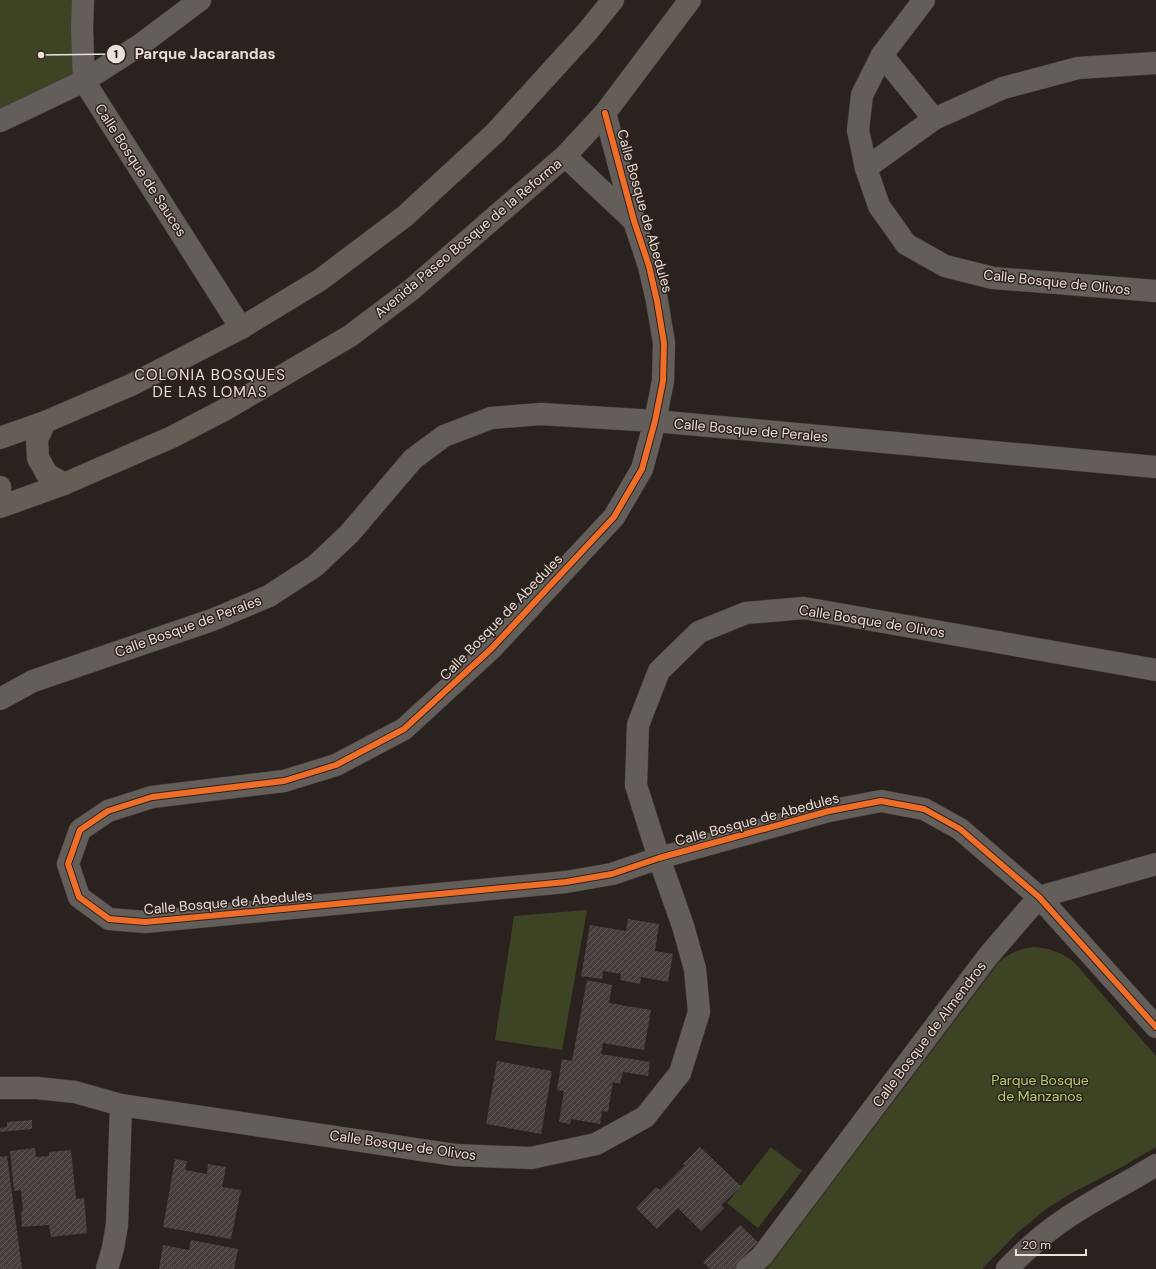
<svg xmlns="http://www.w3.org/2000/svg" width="1156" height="1269" font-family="'DM Sans',sans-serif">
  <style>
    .park { fill: #3d4424 }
    .building { fill: url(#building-hatch) }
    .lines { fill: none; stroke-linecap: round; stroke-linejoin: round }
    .minor-casing { stroke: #453e3c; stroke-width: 23 }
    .major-casing { stroke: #453e3c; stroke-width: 23 }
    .minor { stroke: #635e5a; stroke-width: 22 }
    .major { stroke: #665e56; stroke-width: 22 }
    .cycleway-casing { stroke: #2e211b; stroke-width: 8 }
    .cycleway { stroke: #ee6e29; stroke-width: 6 }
    .labels { text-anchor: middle; stroke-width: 3; stroke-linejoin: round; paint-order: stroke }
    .street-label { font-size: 14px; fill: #e9e0dc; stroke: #2e211b }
    .park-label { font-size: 14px; fill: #b5ce72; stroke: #2e211b }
    .neighbourhood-label { font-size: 15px; letter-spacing: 1px; fill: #e9e0dc; stroke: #2e211b }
    .leader { fill: none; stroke: #e9e0dc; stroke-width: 1.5 }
    .callout-dot { fill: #e9e0dc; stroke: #2e211b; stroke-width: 1.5 }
    .mark-label { font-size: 12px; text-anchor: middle; font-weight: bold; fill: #111 }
    .callout-label { font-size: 15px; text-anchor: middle; font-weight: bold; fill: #e9e0dc; stroke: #2e211b; stroke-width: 3; stroke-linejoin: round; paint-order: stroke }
  </style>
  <defs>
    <pattern id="building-hatch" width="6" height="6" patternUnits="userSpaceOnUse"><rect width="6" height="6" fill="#463e3c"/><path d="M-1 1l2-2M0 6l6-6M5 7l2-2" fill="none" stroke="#615a58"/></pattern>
  </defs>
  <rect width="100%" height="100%" fill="#2a221f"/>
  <g class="park">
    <path d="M0,0H86L84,81L0,120Z"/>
    <path d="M587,910L562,1050L495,1040L514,916Z"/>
    <path d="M1033,947C1049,948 1061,952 1074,962L1156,1056V1147L1122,1167L1070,1194L1046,1209L1017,1233L982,1269H766L771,1264L999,962C1010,953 1019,949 1033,947Z"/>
    <path d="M771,1147L802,1171L758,1228L727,1203Z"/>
  </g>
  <g class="building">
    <path d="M628,919L659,924L655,951L673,954L668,982L641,977L640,984L620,980L621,974L603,971L602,979L581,976L590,925L626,931Z"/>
    <path d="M587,980L612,985L609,1003L651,1010L644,1050L603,1043L601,1054L650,1062L648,1076L623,1072L620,1084L613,1082L608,1112L602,1111L600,1124L571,1119L570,1124L559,1122L564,1091L557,1090L562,1059L572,1061Z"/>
    <path d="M497,1061L552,1071L541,1134L486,1124Z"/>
    <path d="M32,1120V1129L0,1132V1128L7,1127V1122Z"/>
    <path d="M700,1147L741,1186L721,1205L724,1208L701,1231L678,1208L657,1229L636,1208L656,1187L660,1190L685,1165L683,1164Z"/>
    <path d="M35,1148L36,1157L49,1156V1152L71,1150L76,1199L84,1198L87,1233L51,1237L49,1225L22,1227L21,1212L23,1211L21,1190L14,1191L10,1151Z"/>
    <path d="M7,1156L22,1269H0V1157Z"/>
    <path d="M175,1159L187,1161L185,1170L207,1174L208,1164L226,1167L222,1187L241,1190L231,1239L163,1227Z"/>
    <path d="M740,1225L758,1242L746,1254L751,1259L741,1269H710L703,1262Z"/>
    <path d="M191,1240L238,1249L234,1269H159L163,1245L189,1250Z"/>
  </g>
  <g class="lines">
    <g class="minor-casing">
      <g id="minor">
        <path d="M83,0L82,29L84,81L241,328"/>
        <path d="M924,0L882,55L862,95L858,130L866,168L879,206L906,244L945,266L993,278L1156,291"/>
        <path d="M882,55L934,119"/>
        <path d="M605,113L634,221L649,266L657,301L664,343L663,381L655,421L642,469L614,517L491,649L404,729L336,765L284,781L152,797L108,811L80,830L68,864L79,897L109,919L145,922L566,882L612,874L659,858L829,811L881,801L924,809L960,829L1039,897L1156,1027"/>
        <path d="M0,121L84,81L140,45L200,0"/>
        <path d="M565,156L634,221"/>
        <path d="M866,168L934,119L1003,88L1078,68L1156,63"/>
        <path d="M0,699L33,681L212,620L269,596L315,566L349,534L413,459L444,436L491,418L541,414L655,421L1156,467"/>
        <path d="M0,1088H37L75,1092L121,1105L455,1155L531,1158L596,1144L645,1117L680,1073L699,1012L695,969L683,926L659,858L636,785L638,725L659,671L699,632L746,613L804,608L1156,670"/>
        <path d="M107,1269L113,1248L117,1225L121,1105"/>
        <path d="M747,1269L762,1256L989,955L1039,897L1156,864"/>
        <path d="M1007,1269C1023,1253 1039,1237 1058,1224C1088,1202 1124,1185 1156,1165"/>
      </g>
    </g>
    <g class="major-casing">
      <g id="major">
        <path d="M45,422L37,439L38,458L47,474L64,484"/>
        <path d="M0,438L45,422L131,385L241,328L320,280L405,216L495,133L587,32L613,0"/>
        <path d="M0,487V494"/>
        <path d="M0,507L64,484L172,437L224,410L350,336L411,290L565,156L605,113L690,0"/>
      </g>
    </g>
    <use href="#minor" class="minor"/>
    <use href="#major" class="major"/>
    <g class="cycleway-casing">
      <path id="cycleway" d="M605,113L634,221L649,266L657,301L664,343L663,381L655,421L642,469L614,517L491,649L404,729L336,765L284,781L152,797L108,811L80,830L68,864L79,897L109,919L145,922L566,882L612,874L659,858L829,811L881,801L924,809L960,829L1039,897L1156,1027"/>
    </g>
    <use href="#cycleway" class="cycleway"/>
  </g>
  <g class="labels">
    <g class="street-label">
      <text transform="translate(141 170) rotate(57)" y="5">Calle Bosque de Sauces</text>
      <text transform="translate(645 211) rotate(74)" y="5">Calle Bosque de Abedules</text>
      <text transform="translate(468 238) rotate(-40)" y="5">Avenida Paseo Bosque de la Reforma</text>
      <text transform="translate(1057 282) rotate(6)" y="5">Calle Bosque de Olivos</text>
      <text transform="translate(751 430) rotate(5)" y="5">Calle Bosque de Perales</text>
      <text transform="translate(501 617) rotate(-46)" y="5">Calle Bosque de Abedules</text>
      <text transform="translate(872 621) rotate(9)" y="5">Calle Bosque de Olivos</text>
      <text transform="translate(188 626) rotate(-20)" y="5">Calle Bosque de Perales</text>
      <text transform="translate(757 819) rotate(-15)" y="5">Calle Bosque de Abedules</text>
      <text transform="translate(228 902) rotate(-5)" y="5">Calle Bosque de Abedules</text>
      <text transform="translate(929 1034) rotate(-53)" y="5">Calle Bosque de Almendros</text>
      <text transform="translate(403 1145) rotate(8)" y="5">Calle Bosque de Olivos</text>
    </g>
    <g class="park-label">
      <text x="1040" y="1085">Parque Bosque<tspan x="1040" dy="16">de Manzanos</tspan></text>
    </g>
    <g class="neighbourhood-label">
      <text x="210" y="380">COLONIA BOSQUES<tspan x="210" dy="17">DE LAS LOMAS</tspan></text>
    </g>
  </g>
  <path class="leader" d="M41 55L116 54"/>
  <g class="callout-dot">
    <circle cx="41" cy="55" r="4"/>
    <circle cx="116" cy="54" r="10"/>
  </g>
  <g class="mark-label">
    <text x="116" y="58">1</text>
  </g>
  <g class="callout-label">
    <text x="205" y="59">Parque Jacarandas</text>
  </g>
  <path d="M1016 1249v6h70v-6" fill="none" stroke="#e9e0dc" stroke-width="2"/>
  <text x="1022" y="1249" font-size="12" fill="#e9e0dc" stroke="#2e211b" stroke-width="3" paint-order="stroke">20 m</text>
</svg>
